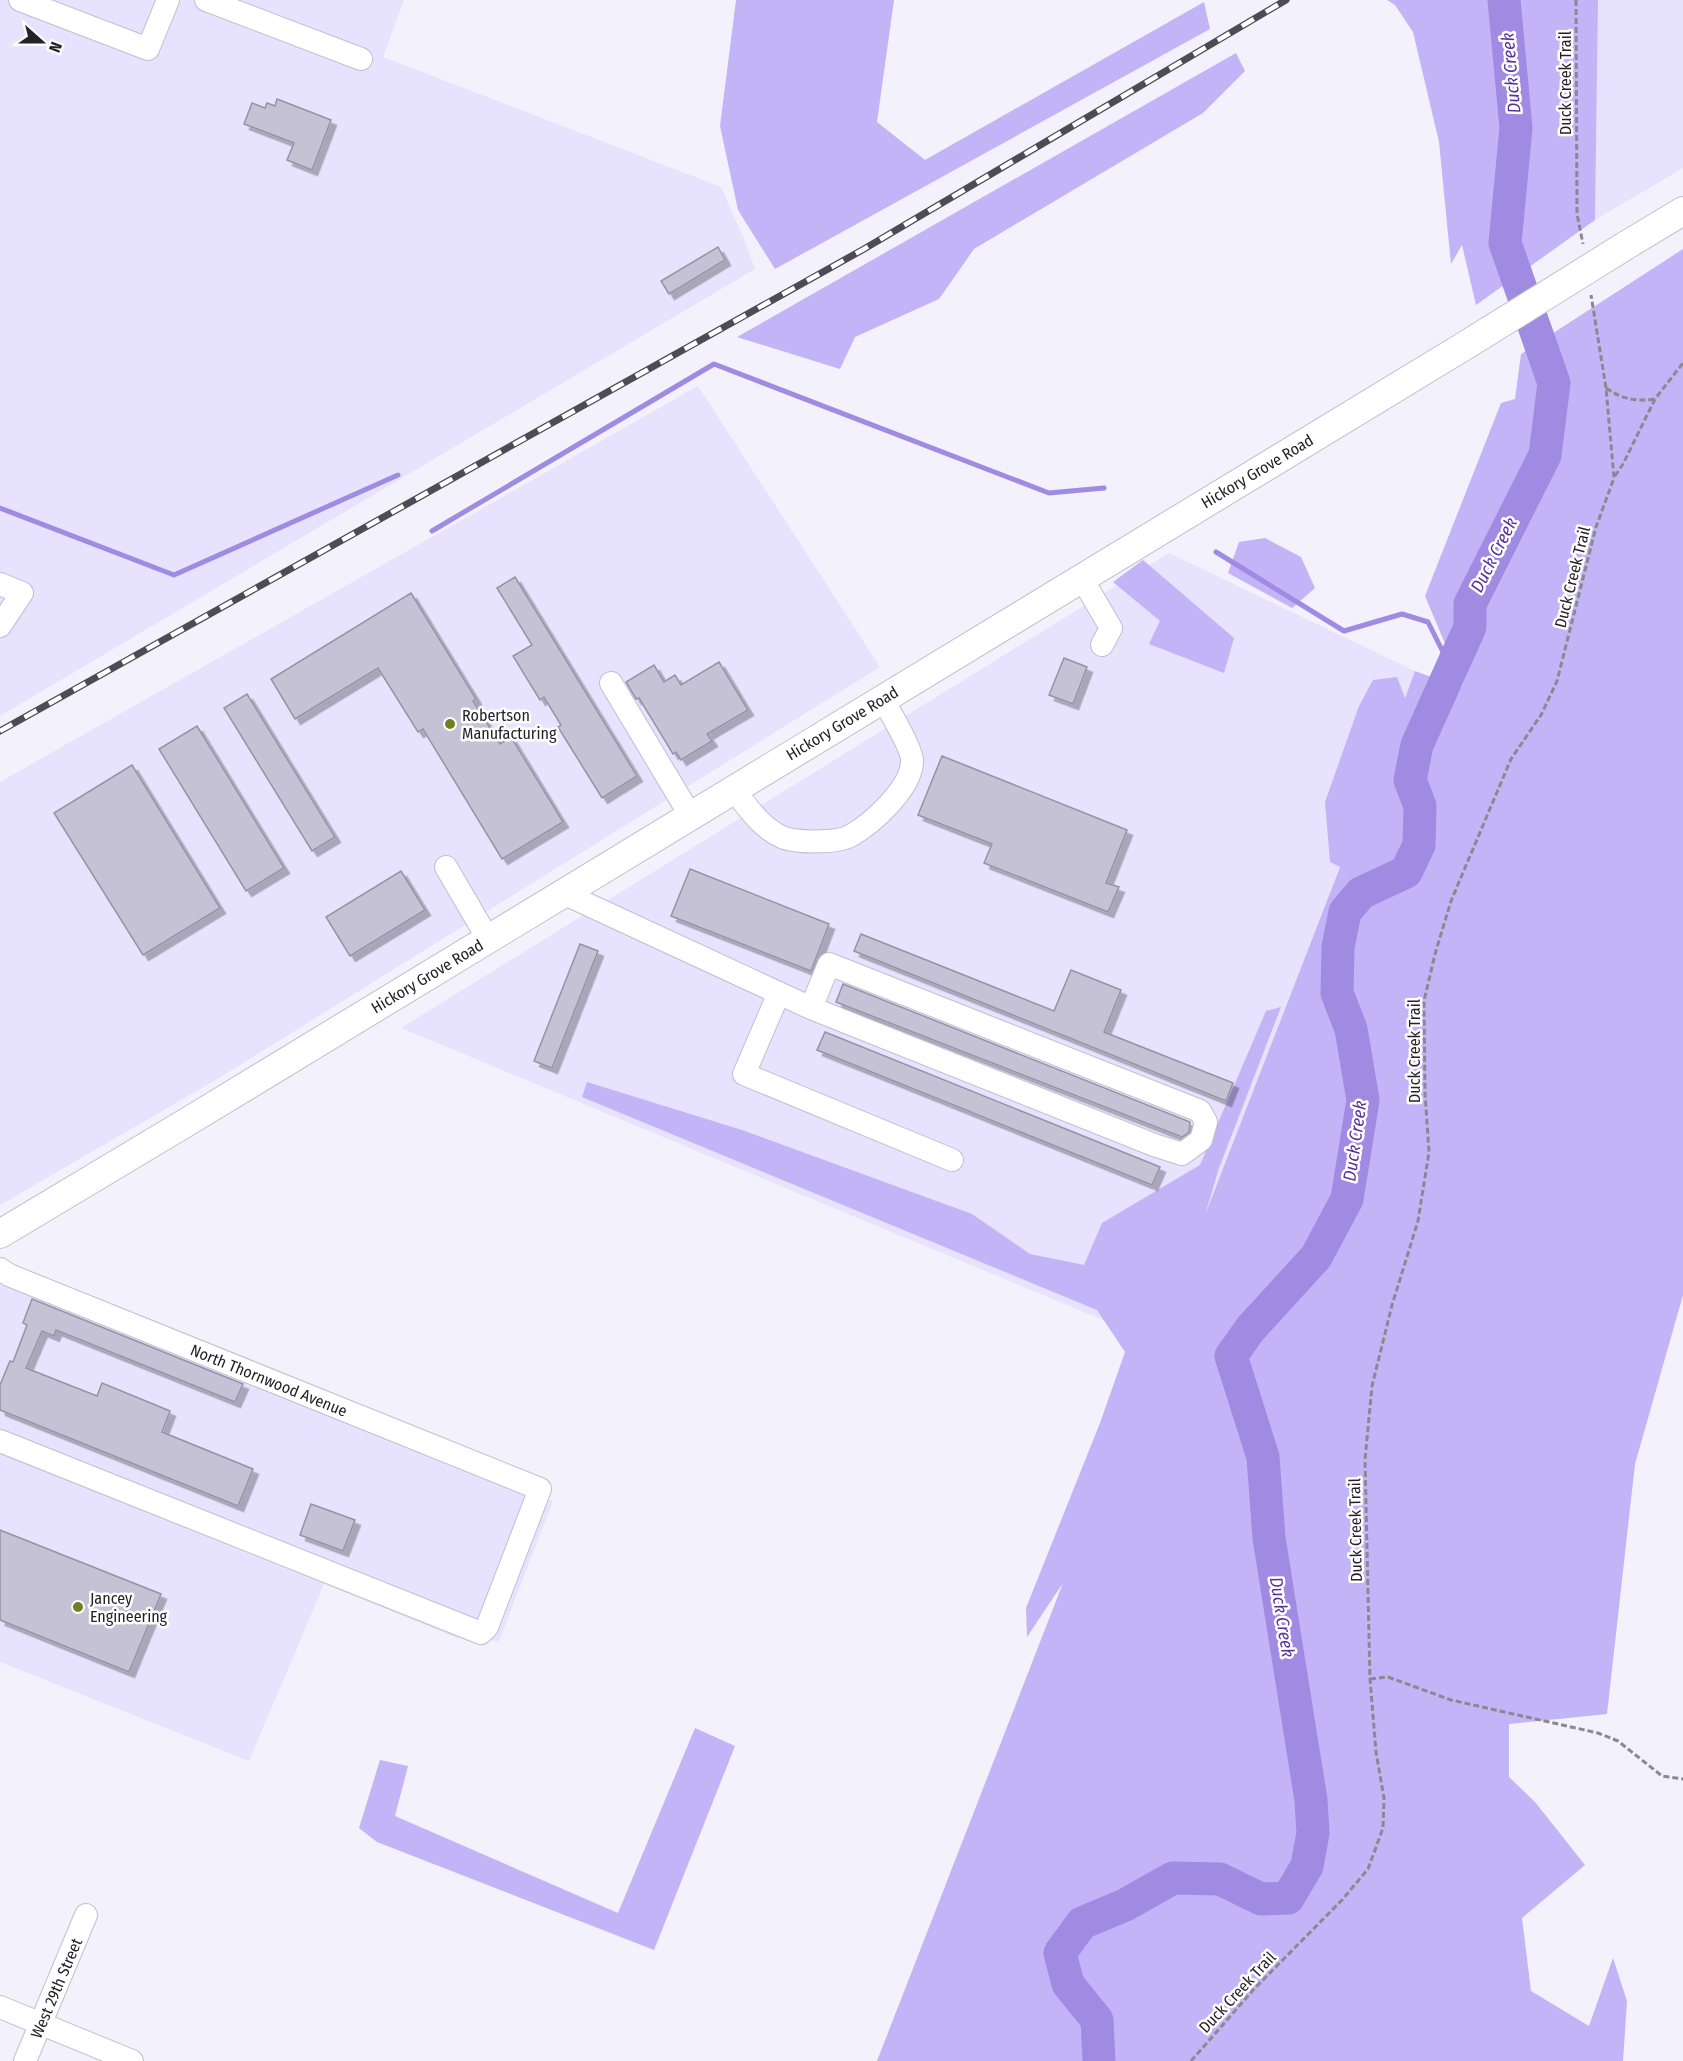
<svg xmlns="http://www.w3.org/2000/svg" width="1683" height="2061" font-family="'Fira Sans Condensed',sans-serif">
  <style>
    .built { fill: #e7e2fd }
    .green { fill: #c2b4f6 }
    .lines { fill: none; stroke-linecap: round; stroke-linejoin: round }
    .stream { stroke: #9f8be1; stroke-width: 5 }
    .river { stroke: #9f8be1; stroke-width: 33 }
    .building { fill: #c5c2d5; stroke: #9693a5; stroke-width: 1.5; filter: url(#shadow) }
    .minor-casing { stroke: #c1bed1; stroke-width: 24 }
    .major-casing { stroke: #c1bed1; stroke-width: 30 }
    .path { stroke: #8a8992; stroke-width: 3; stroke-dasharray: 6 3; stroke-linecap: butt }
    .minor { stroke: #fff; stroke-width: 22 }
    .major { stroke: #fff; stroke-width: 28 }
    .rail-casing { stroke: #4d4b53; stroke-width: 7 }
    .rail { stroke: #fff; stroke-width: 4.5; stroke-dasharray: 14; stroke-linecap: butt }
    .major-bridge-casing { stroke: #c1bed1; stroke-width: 30; stroke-linecap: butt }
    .major-bridge { stroke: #fff; stroke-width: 28 }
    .poi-dot { fill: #767d27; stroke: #fff; stroke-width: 2 }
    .labels { text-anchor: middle; stroke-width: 5; stroke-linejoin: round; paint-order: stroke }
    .street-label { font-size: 16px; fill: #232229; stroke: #fff }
    .poi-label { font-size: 16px; fill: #232229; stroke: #fff; text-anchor: start }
    .water-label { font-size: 18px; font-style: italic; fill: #543397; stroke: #fff }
  </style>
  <defs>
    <filter id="shadow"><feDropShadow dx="5.5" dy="5.5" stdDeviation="0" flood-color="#0004"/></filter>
  </defs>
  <rect width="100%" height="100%" fill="#f3f1fc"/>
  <g class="built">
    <path d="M0,0H404L383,57L721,187L744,239L755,269L0,716Z"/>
    <path d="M1598,0H1683V168L1595,220Z"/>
    <path d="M698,386L880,667L219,1078L0,1205V782Z"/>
    <path d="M1169,553L1415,671L1156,1342L401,1028Z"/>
    <path d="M0,1283L553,1501L499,1641L457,1638L324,1584L249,1761L0,1662Z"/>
  </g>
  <g class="green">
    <path d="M736,0H894L877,122L925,160L1204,2L1210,29L775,269L738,210L720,126Z"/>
    <path d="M1387,0H1598L1595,220L1476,305L1462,245L1451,264L1439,142L1413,32L1395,5Z"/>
    <path d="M1236,53L1245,71L1203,113L974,249L939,299L855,337L840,369L737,337Z"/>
    <path d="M1683,249V1295L1635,1464L1607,1714L1509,1724V1777L1535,1802L1585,1865L1522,1918L1531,1991L1589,2026L1613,1958L1627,2001L1623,2061H877L1063,1583L1027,1637L1026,1608L1100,1423L1125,1352L1097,1310L582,1097L587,1082L742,1130L972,1214L1030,1254L1084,1265L1102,1223L1200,1165L1266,1011L1281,1007L1219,1168L1205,1215L1340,867L1330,862L1325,802L1359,706L1373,680L1397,677L1405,698L1415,671L1461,688L1477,648L1493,542L1466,596L1465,657L1449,653L1425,596L1501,403L1515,399L1521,354Z"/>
    <path d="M1265,538L1301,557L1315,588L1292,608L1228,573L1239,542Z"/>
    <path d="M1143,560L1234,638L1224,673L1149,644L1160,621L1113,582Z"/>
    <path d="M695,1728L735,1746L654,1950L377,1842L359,1828L380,1760L408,1766L395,1816L618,1913Z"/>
  </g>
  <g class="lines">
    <g class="stream">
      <path d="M0,508L174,575L398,475"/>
      <path d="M432,531L714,364L1049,493L1104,488"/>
      <path d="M1216,552L1344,631L1402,614L1428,622L1452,670"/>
    </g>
    <path class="river" d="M1099,2061L1097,2020L1068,1984L1060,1953L1082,1923L1125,1905L1173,1878L1220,1879L1261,1899L1288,1898L1307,1866L1313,1833L1311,1800L1269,1538L1263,1457L1231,1356L1251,1328L1316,1257L1347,1199L1363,1100L1351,1029L1337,993L1338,947L1345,912L1361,893L1406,872L1419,845L1420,806L1410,780L1417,745L1470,627V604L1545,455L1554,383L1505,243L1516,128L1504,0"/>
  </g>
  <g class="building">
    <path d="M277,99L331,120L312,170L287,160L294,143L244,124L252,103L265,108L267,103L275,106Z"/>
    <path d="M718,247L725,260L669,294L661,281Z"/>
    <path d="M515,577L637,776L602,798L558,727L561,725L544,697L540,700L513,656L532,645L497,588Z"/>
    <path d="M411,593L476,699L473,701L500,744L511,737L563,822L502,859L423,729L418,732L378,668L295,719L271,679Z"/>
    <path d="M1064,658L1087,667L1073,704L1049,695Z"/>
    <path d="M719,662L748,710L707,734L712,741L681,760L676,752L673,754L639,698L636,699L626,682L654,665L664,682L675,675L681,685Z"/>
    <path d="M247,694L335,837L312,851L224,708Z"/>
    <path d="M197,726L284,868L246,891L159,749Z"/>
    <path d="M942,756L1127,830L1106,883L1119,887L1108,912L984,863L992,844L918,815Z"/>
    <path d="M132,765L220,908L143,955L54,813Z"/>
    <path d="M690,869L829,924L811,971L671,916Z"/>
    <path d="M401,871L425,910L350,956L326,917Z"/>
    <path d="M861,934L1054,1011L1071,970L1121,990L1104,1032L1233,1083L1226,1101L854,951Z"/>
    <path d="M580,944L598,951L552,1068L534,1061Z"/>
    <path d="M843,984L1190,1122L1189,1132L1182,1137L836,1002Z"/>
    <path d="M825,1032L1160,1167L1152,1185L817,1050Z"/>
    <path d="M32,1299L243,1384L235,1402L56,1330L54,1336L42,1331L26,1368L97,1396L102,1383L170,1411L162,1432L253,1469L238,1506L0,1410V1385L10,1361L13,1362L27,1325L23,1323Z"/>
    <path d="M311,1504L355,1520L343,1551L300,1535Z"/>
    <path d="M0,1530L161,1594L129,1672L0,1620Z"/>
  </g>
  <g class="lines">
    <g class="minor-casing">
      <g id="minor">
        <path d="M20,0L148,49L168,0"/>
        <path d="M206,0L361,59"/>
        <path d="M1081,577L1111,628L1102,645"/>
        <path d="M0,584L22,593L0,626"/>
        <path d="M611,683L690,815"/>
        <path d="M733,789C747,806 761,828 782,837C795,843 837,843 850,836C872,824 913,787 912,760C912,749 889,710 882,698"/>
        <path d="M446,867L488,939"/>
        <path d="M563,893L811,1008L1154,1145L1182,1154L1201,1140L1206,1122L1200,1111L829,964L811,1008"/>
        <path d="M779,993L744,1074L952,1160"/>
        <path d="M0,1269L9,1275L540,1489L487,1627L481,1633L0,1441"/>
        <path d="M0,2007L132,2061"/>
        <path d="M25,2061L86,1915"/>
      </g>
    </g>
    <g class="major-casing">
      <g id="major">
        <path d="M1625,246L1683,211"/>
        <path d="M0,1234L192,1119L1466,345"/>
      </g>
    </g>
    <g class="path">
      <path d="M1576,0L1577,214L1583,244"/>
      <path d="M1606,388C1622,399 1636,402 1655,399"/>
      <path d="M1615,476L1623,464L1655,399L1683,363"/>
      <path d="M1370,1679L1388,1677L1451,1700L1598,1733L1618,1741L1662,1776L1683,1779"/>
      <path d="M1191,2061L1255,1988L1342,1900L1368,1869L1383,1828L1384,1798L1376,1752L1370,1679L1365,1460L1372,1386L1392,1305L1418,1221L1429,1152L1425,1093L1424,1001L1435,954L1451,901L1511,759L1541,715L1557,681L1596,527L1614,478L1606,388L1591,295"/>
    </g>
    <use href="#minor" class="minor"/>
    <use href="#major" class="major"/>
    <g class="rail-casing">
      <path id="rail" d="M0,731L864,249L1286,0"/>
    </g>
    <use href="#rail" class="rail"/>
    <g class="major-bridge-casing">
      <path id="major-bridge" d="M1466,345L1625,246"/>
    </g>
    <use href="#major-bridge" class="major-bridge"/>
  </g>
  <g class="poi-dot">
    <circle cx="450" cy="724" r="6"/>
    <circle cx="78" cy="1607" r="6"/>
  </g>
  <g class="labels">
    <g class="street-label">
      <text transform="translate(1565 83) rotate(-90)" y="6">Duck Creek Trail</text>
      <text transform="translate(1257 471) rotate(-31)" y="6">Hickory Grove Road</text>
      <text transform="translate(1572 577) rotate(-76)" y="6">Duck Creek Trail</text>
      <text transform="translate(842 723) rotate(-31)" y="6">Hickory Grove Road</text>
      <text transform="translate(427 976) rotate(-31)" y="6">Hickory Grove Road</text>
      <text transform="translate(1414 1051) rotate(-90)" y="6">Duck Creek Trail</text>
      <text transform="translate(269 1380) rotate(22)" y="6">North Thornwood Avenue</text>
      <text transform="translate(1355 1530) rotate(-91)" y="6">Duck Creek Trail</text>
      <text transform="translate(56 1988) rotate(-67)" y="6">West 29th Street</text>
      <text transform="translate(1237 1992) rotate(-47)" y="6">Duck Creek Trail</text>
    </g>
    <g class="poi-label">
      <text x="462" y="721">Robertson<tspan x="462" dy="18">Manufacturing</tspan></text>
      <text x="90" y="1604">Jancey<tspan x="90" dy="18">Engineering</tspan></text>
    </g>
    <g class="water-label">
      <text transform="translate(1511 73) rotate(-95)" y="6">Duck Creek</text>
      <text transform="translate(1494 555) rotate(-63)" y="6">Duck Creek</text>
      <text transform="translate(1355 1141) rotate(-82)" y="6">Duck Creek</text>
      <text transform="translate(1282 1617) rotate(81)" y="6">Duck Creek</text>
    </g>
  </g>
  <g transform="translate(42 42) rotate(111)" stroke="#ffffff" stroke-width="4.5" paint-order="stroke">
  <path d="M0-4.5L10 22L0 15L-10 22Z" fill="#232229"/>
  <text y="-9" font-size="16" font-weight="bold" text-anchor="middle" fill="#232229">N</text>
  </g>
</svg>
